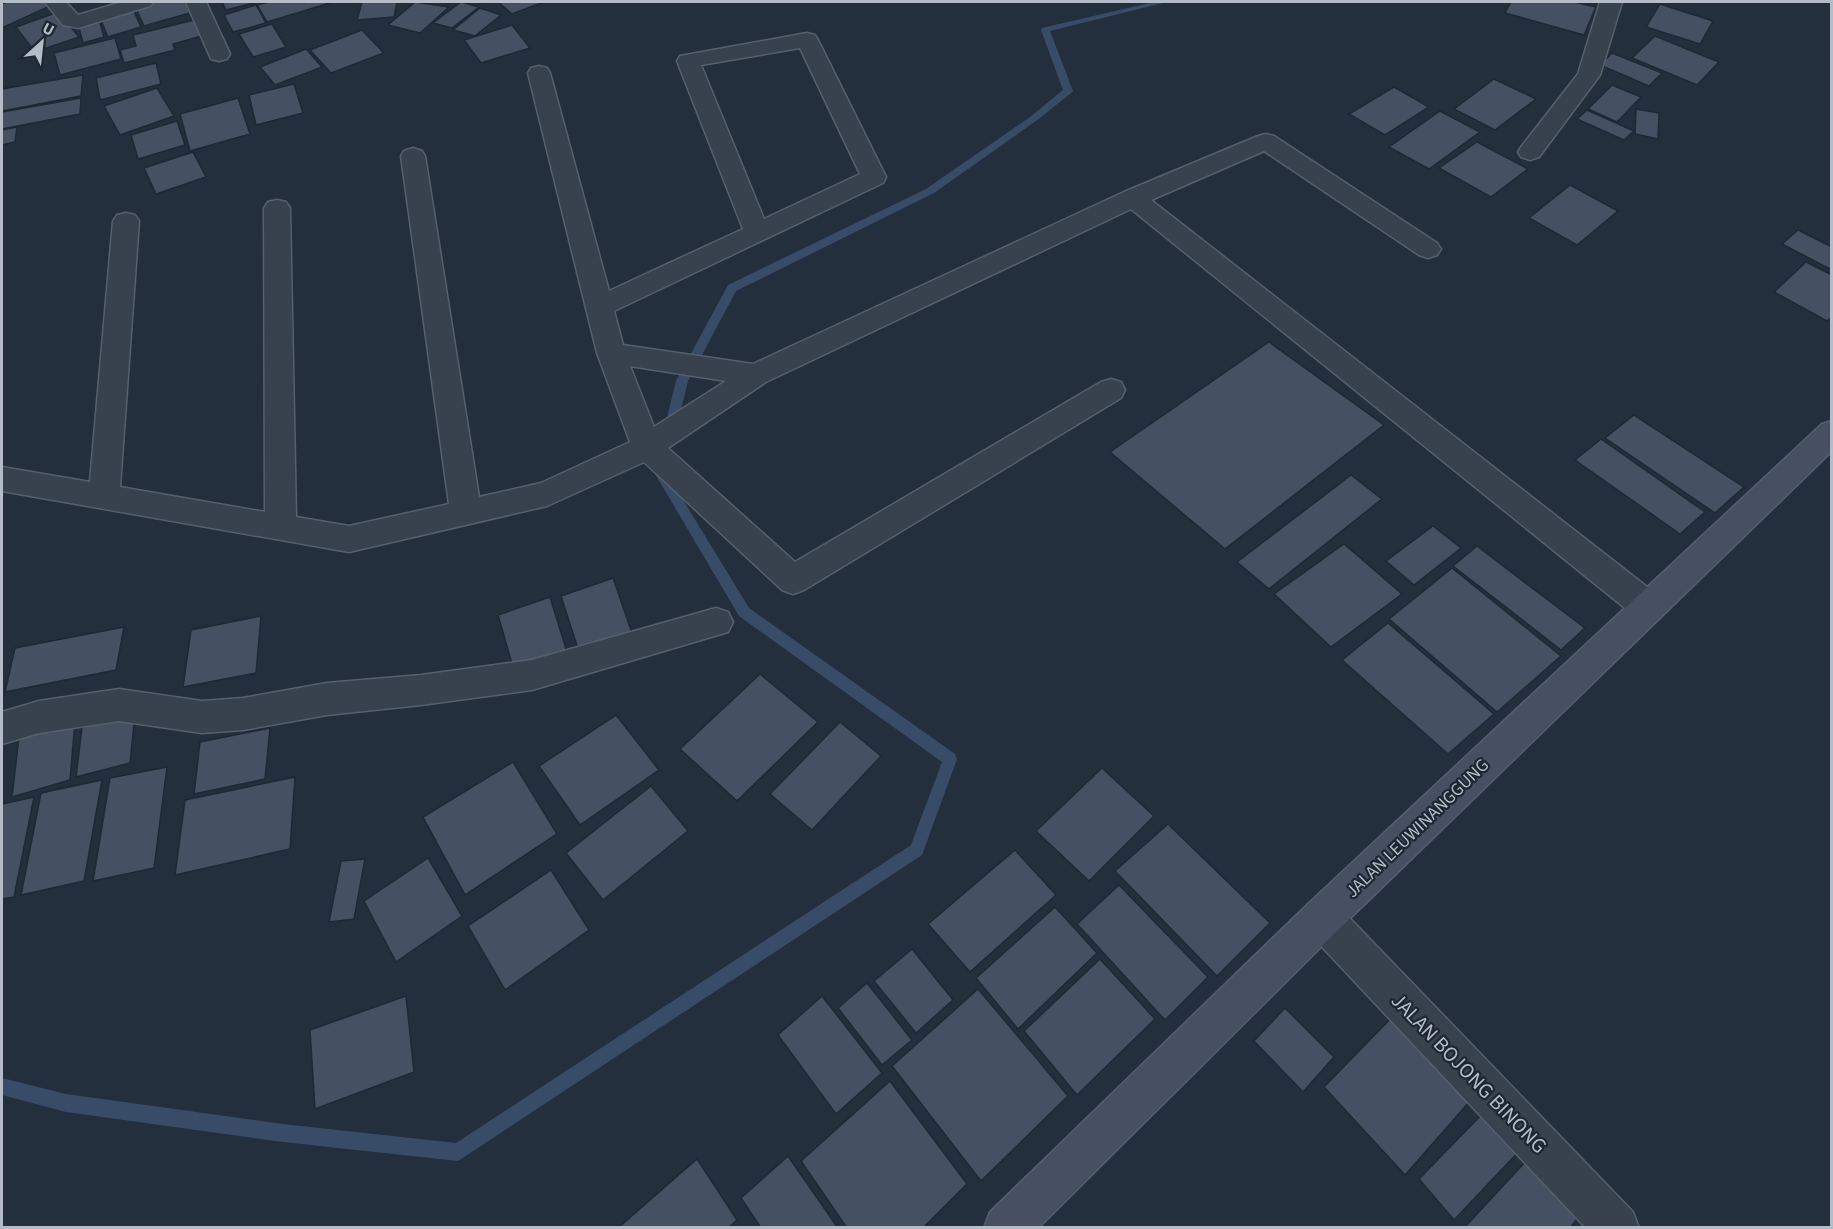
<svg xmlns="http://www.w3.org/2000/svg" width="1833" height="1229" font-family="'Source Sans 3',sans-serif">
  <style>
    .lines { fill: none; stroke-linecap: round; stroke-linejoin: round }
    .stream { fill: #394c67; fill-rule: evenodd }
    .building { fill: #455162; stroke: #1f2835; stroke-width: 1.5 }
    .street-casing { stroke: #565f6c; stroke-width: 3 }
    .secondary-casing { stroke: #565f6c; stroke-width: 3 }
    .street { fill: #38414e; fill-rule: evenodd }
    .secondary { fill: #465061; fill-rule: evenodd }
    .labels { text-anchor: middle; stroke-width: 4.5; stroke-linejoin: round; paint-order: stroke }
    .street-label { font-size: 18px; fill: #b4bcc9; stroke: #1d2633 }
    .near-street-label { font-size: 21px; fill: #b4bcc9; stroke: #1d2633 }
  </style>
  <rect width="100%" height="100%" fill="#242f3e"/>
  <g class="lines">
    <g class="stream">
      <path d="M1154,2H1167L1050,31L1073,91L1071,93L1036,121L934,193L736,291L688,381L676,430L670,435L666,433L664,430L676,381L728,285L926,189L1030,117L1063,90L1041,30L1042,28Z"/>
      <path d="M661,461L665,463L666,472L749,608L955,754L957,759L922,855L458,1161L283,1142L66,1112L2,1095V1078L66,1094L283,1124L456,1143L911,845L942,762L739,616L654,472L657,463Z"/>
    </g>
  </g>
  <g class="building">
    <path d="M6,2H47L52,5L2,28V4Z"/>
    <path d="M152,2H189L193,12L144,26L135,6Z"/>
    <path d="M222,2H257L226,10Z"/>
    <path d="M269,2H333L267,22L257,5Z"/>
    <path d="M362,2H397L394,17L357,20Z"/>
    <path d="M415,2L449,7L420,33L388,25Z"/>
    <path d="M461,2L479,7L452,28L433,23Z"/>
    <path d="M498,2H544L512,14Z"/>
    <path d="M1511,2H1574L1596,7L1584,35L1505,13Z"/>
    <path d="M1660,4L1713,21L1700,44L1646,27Z"/>
    <path d="M256,5L266,23L233,32L224,15Z"/>
    <path d="M480,8L501,15L475,36L453,30Z"/>
    <path d="M133,9L141,27L108,37L100,18Z"/>
    <path d="M58,12L79,37L35,52L16,27Z"/>
    <path d="M99,19L104,37L83,43L78,24Z"/>
    <path d="M198,19L205,35L173,44L175,50L124,63L120,50L136,46L133,35Z"/>
    <path d="M272,24L286,47L253,57L239,34Z"/>
    <path d="M512,25L530,48L481,63L464,40Z"/>
    <path d="M362,30L384,53L331,73L310,50Z"/>
    <path d="M1655,36L1719,62L1697,85L1632,58Z"/>
    <path d="M115,38L121,59L60,75L54,53Z"/>
    <path d="M306,49L322,67L275,85L260,67Z"/>
    <path d="M1612,53L1662,73L1649,86L1600,65Z"/>
    <path d="M156,63L161,84L100,100L96,78Z"/>
    <path d="M83,75L81,96L2,111V89Z"/>
    <path d="M1494,79L1536,99L1495,130L1454,109Z"/>
    <path d="M294,84L303,113L256,125L249,95Z"/>
    <path d="M1612,85L1641,97L1617,122L1588,109Z"/>
    <path d="M1394,87L1429,107L1385,135L1349,114Z"/>
    <path d="M157,88L174,116L120,135L104,106Z"/>
    <path d="M81,98L80,114L2,129V112Z"/>
    <path d="M238,98L250,134L190,151L180,114Z"/>
    <path d="M1636,109L1659,113L1658,139L1635,134Z"/>
    <path d="M1587,110L1634,131L1624,140L1577,119Z"/>
    <path d="M1440,111L1480,132L1429,169L1389,147Z"/>
    <path d="M177,121L185,145L138,159L131,135Z"/>
    <path d="M17,127L15,142L2,145V130Z"/>
    <path d="M1477,142L1528,169L1491,197L1439,168Z"/>
    <path d="M193,152L206,177L156,194L144,168Z"/>
    <path d="M1570,185L1618,211L1577,245L1529,218Z"/>
    <path d="M1798,230L1832,247V270L1782,244Z"/>
    <path d="M1806,262L1832,275V317L1827,321L1774,292Z"/>
    <path d="M1269,342L1384,425L1225,549L1110,452Z"/>
    <path d="M1634,415L1744,487L1715,513L1605,438Z"/>
    <path d="M1601,439L1705,512L1680,534L1575,460Z"/>
    <path d="M1351,475L1382,499L1269,589L1237,562Z"/>
    <path d="M1433,526L1461,548L1414,585L1386,561Z"/>
    <path d="M1344,544L1402,594L1331,647L1274,594Z"/>
    <path d="M1477,546L1585,628L1561,650L1453,566Z"/>
    <path d="M1452,568L1561,656L1497,712L1389,619Z"/>
    <path d="M613,578L632,633L579,652L561,596Z"/>
    <path d="M550,597L567,652L514,671L498,615Z"/>
    <path d="M261,616L256,673L183,687L191,630Z"/>
    <path d="M1388,623L1494,714L1448,754L1342,660Z"/>
    <path d="M124,627L116,670L5,692L15,648Z"/>
    <path d="M760,674L818,722L737,801L680,749Z"/>
    <path d="M135,714L130,763L76,777L82,727Z"/>
    <path d="M616,715L659,770L580,825L539,766Z"/>
    <path d="M75,722L70,780L12,797L19,737Z"/>
    <path d="M840,722L881,756L812,830L770,794Z"/>
    <path d="M270,728L265,779L194,794L200,742Z"/>
    <path d="M513,762L557,834L465,895L423,817Z"/>
    <path d="M167,767L154,868L93,881L110,778Z"/>
    <path d="M1102,768L1154,816L1089,881L1036,831Z"/>
    <path d="M295,777L290,849L175,875L185,800Z"/>
    <path d="M102,780L84,881L21,895L41,793Z"/>
    <path d="M651,786L688,831L603,900L566,853Z"/>
    <path d="M34,797L14,897L2,899V804Z"/>
    <path d="M1168,824L1270,923L1217,976L1115,871Z"/>
    <path d="M1015,850L1056,895L970,972L928,924Z"/>
    <path d="M428,858L462,916L396,962L364,901Z"/>
    <path d="M365,859L354,919L329,922L341,861Z"/>
    <path d="M551,870L589,930L505,990L468,926Z"/>
    <path d="M1119,885L1208,977L1165,1020L1077,924Z"/>
    <path d="M1055,907L1097,953L1018,1029L976,978Z"/>
    <path d="M912,949L953,1000L916,1033L874,981Z"/>
    <path d="M1100,959L1155,1019L1077,1095L1024,1031Z"/>
    <path d="M867,983L912,1040L882,1065L838,1008Z"/>
    <path d="M978,989L1068,1096L981,1181L892,1066Z"/>
    <path d="M406,996L414,1072L315,1109L310,1030Z"/>
    <path d="M822,996L882,1073L836,1114L778,1035Z"/>
    <path d="M1285,1008L1334,1057L1303,1092L1254,1041Z"/>
    <path d="M1398,1011L1478,1092L1405,1175L1324,1087Z"/>
    <path d="M890,1081L967,1184L923,1228H847L801,1161Z"/>
    <path d="M1487,1109L1523,1147L1454,1220L1419,1179Z"/>
    <path d="M788,1156L838,1228H761L741,1198Z"/>
    <path d="M697,1159L737,1220L728,1228H618Z"/>
    <path d="M1528,1159L1580,1215L1570,1228H1464Z"/>
  </g>
  <g class="lines">
    <g class="street-casing">
      <g id="street">
        <path d="M45,2H66L78,15L122,2H154L150,6L78,28L63,25Z"/>
        <path d="M186,2H206L230,54L227,59L219,61L211,59Z"/>
        <path d="M1600,2H1622L1600,75L1539,157L1530,160L1521,157L1518,152L1521,147L1578,74Z"/>
        <path d="M807,33L815,35L818,40L886,177L883,183L614,311L623,345L753,364L1124,192L1258,136L1266,134L1274,136L1437,243L1441,249L1437,255L1428,258L1419,255L1264,151L1151,200L1660,597L1664,607L1660,617L1648,621L1636,617L1131,209L766,382L668,448L795,562L1101,382L1111,379L1121,382L1125,390L1121,398L804,590L793,594L782,590L644,462L547,506L349,552L2,491V467L90,482L113,221L117,215L126,213L135,215L139,221L120,487L265,512L264,208L268,202L277,200L286,202L290,208L296,517L349,526L449,504L401,156L404,151L413,148L422,151L425,156L479,497L541,483L630,442L597,353L528,73L531,68L539,66L547,68L550,73L609,291L743,229L677,61L680,56ZM800,48L860,174L764,219L701,65ZM630,366L726,381L654,427Z"/>
        <path d="M716,608L728,612L733,622L728,632L532,690L421,705L327,715L243,730L202,733L119,721L39,733L2,744V712L39,701L119,689L202,701L243,698L327,683L421,675L532,660Z"/>
        <path d="M1322,899L1336,904L1633,1212L1639,1228H1586L1308,932L1303,918L1308,904Z"/>
      </g>
    </g>
    <g class="secondary-casing">
      <path id="secondary" d="M1832,421V451L1336,932L1038,1228H984L990,1212L1308,904L1822,424Z"/>
    </g>
    <use href="#street" class="street"/>
    <use href="#secondary" class="secondary"/>
  </g>
  <g class="labels">
    <g class="street-label">
      <text transform="translate(1417 828) rotate(-44)" y="6">JALAN LEUWINANGGUNG</text>
    </g>
    <g class="near-street-label">
      <text transform="translate(1469 1073) rotate(46)" y="7">JALAN BOJONG BINONG</text>
    </g>
  </g>
  <rect width="1833" height="1229" fill="none" stroke="#b4bcc9" stroke-width="6"/>
  <g transform="translate(42 42) rotate(27)" stroke="#1d2633" stroke-width="4.5" paint-order="stroke">
  <path d="M0-4.5L10 22L0 15L-10 22Z" fill="#b4bcc9"/>
  <text y="-9" font-size="16" font-weight="bold" text-anchor="middle" fill="#b4bcc9">U</text>
  </g>
</svg>
